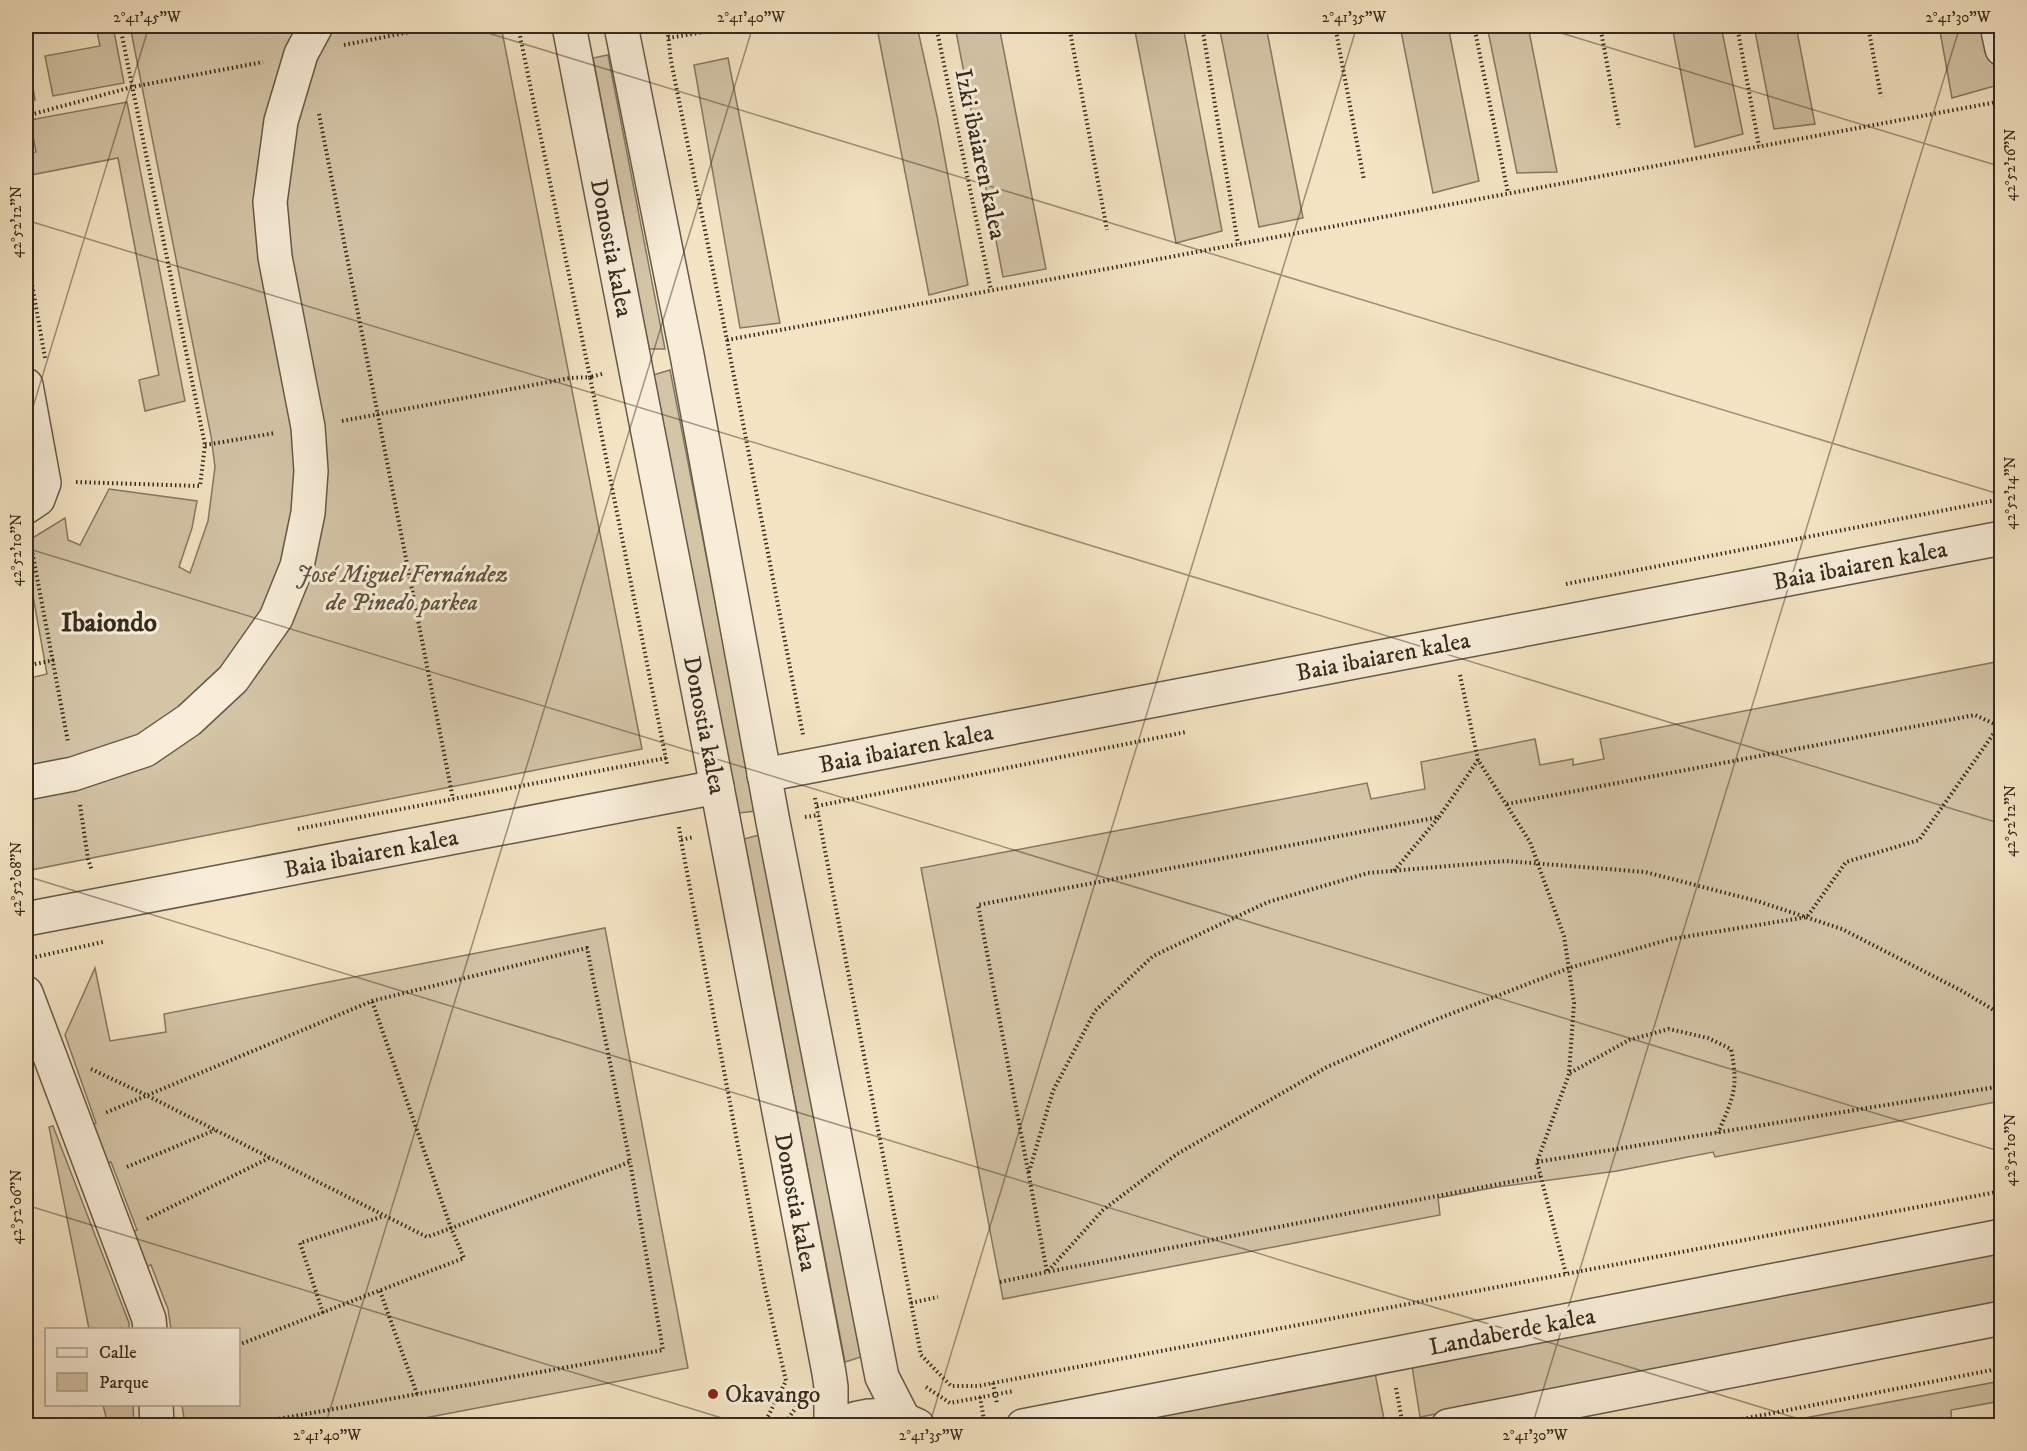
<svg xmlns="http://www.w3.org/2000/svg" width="2027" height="1451" font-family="'IM FELL DW Pica',serif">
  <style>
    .green { fill: #d4c5a7; stroke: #847864; stroke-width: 1.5 }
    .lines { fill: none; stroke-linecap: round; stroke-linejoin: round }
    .minor-casing { stroke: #655949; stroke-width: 36 }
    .path { stroke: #352b20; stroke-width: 4; stroke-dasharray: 1.5 3; stroke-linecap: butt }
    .minor { stroke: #f8edd8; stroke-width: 33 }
    .ticks { fill: none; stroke: #352b20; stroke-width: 1.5; stroke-opacity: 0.45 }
    .poi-dot { fill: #8f2418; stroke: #f8edd8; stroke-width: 2 }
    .labels { text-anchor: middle; stroke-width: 6; stroke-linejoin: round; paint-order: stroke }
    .street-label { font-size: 24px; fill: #352b20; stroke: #f8edd8 }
    .park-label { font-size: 24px; font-style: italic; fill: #5d5242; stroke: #f8edd8 }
    .poi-label { font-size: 24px; fill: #352b20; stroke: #f8edd8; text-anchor: start }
    .quarter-label { font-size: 27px; font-weight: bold; fill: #352b20; stroke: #f8edd8 }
    .neatline { fill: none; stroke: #352b20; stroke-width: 2 }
    .ticks-label { font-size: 15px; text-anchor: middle; fill: #352b20 }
  </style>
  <rect width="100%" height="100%" fill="#f4e4c3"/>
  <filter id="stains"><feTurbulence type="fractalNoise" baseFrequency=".00333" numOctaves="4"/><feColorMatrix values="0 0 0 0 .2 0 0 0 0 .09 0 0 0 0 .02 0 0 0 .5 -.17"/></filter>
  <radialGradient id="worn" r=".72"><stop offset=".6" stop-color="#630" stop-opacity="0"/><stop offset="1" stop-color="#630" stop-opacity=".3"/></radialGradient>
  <g class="green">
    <path d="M96,26H113L124,83L53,96L45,56L100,46Z"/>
    <path d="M130,26H501L642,749L26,871V679L47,674L26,557V542L65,518L68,540L80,545L109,489L197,501L192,528L179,567L190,573L208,521L215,467L211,436Z"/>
    <path d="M890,26H917L937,116L968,285L929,295L877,28Z"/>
    <path d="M955,26H999L1046,269L1003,277Z"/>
    <path d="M1134,26H1183L1222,231L1176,243Z"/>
    <path d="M1219,26H1266L1303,218L1259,227Z"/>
    <path d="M1400,26H1448L1479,181L1433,193Z"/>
    <path d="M1487,26H1528L1557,172L1517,173Z"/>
    <path d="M1672,26H1721L1743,134L1695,147Z"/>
    <path d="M1754,26H1796L1815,124L1774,129Z"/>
    <path d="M1939,26H1986L1998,85L1952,98Z"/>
    <path d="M26,46L35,100L26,102Z"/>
    <path d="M608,55L665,349H649L593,58Z"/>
    <path d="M728,58L780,323L740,328L694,65Z"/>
    <path d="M127,102L185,401L145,411L139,380L159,375L118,158L26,176V154L36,152L30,120Z"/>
    <path d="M670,370L756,811L739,813L653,375Z"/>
    <path d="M2001,661V1101L1715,1157L1713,1152L1617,1171L1497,1187L1438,1198L1440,1215L1003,1299L921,868L1367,783L1371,799L1425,789L1421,762L1535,739L1540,765L1573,759V765L1604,759L1600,739Z"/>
    <path d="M759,835L861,1357L845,1362L744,839Z"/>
    <path d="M605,928L688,1368L388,1425H185L182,1405L238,1404V1330L171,1329L168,1309L151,1265L137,1269L125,1235L137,1230L111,1162L99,1166L83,1128L96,1123L65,1035L95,968L110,1041L166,1032L164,1014Z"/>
    <path d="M53,1126L129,1323V1329H89L49,1127Z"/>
    <path d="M2001,1252V1305L1420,1417L1412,1366Z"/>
    <path d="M1375,1373L1385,1424L1375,1426H1098Z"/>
    <path d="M2001,1381V1401L1951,1410L1952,1425H1767Z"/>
    <path d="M103,1405H133L134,1425H108Z"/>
  </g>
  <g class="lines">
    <g class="minor-casing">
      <g id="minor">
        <path d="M569,26L717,787L829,1373L831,1387V1426"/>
        <path d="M621,26L687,355L773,822L882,1377L903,1418"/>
        <path d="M1997,26L2002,49"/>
        <path d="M26,385L44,483L38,499L26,507"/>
        <path d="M764,775L2002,538"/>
        <path d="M26,783L73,774L145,750L189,720L233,679L276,618L297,566L308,513L311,471L308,427L275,257L270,202L281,121L301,54L316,26"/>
        <path d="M26,919L717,787"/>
        <path d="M26,993L149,1319L150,1330"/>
        <path d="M156,1404L157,1426"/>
        <path d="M837,1426C865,1412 891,1412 918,1426"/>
        <path d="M1023,1426L2002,1236"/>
        <path d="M1448,1426L2002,1318"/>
      </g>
    </g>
    <g class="path">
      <path d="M667,26L671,61L727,340L803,735"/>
      <path d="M936,26L991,290"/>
      <path d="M1069,26L1107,230"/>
      <path d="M1202,26L1238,244"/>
      <path d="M1335,26L1364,180"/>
      <path d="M1474,26L1508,193"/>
      <path d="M1600,26L1619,128"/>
      <path d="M1737,26L1759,146"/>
      <path d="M1868,26L1881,97"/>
      <path d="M668,38L740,26"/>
      <path d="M344,45L440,26"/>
      <path d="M319,114L453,799"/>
      <path d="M26,116L132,87L263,62"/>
      <path d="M26,250L45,358"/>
      <path d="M727,340L2002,101"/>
      <path d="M602,374L590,377L667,764"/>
      <path d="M342,421L570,378L590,377L518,26"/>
      <path d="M205,445L275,433"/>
      <path d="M76,482L200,486L205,445L120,26"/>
      <path d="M30,540L68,742"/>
      <path d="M1566,584L2002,499"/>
      <path d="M26,666L54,660"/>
      <path d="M1460,675L1478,760L1530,842L1564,936L1574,1003L1569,1074L1537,1162L1566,1274"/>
      <path d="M1478,760L1439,817L978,905L1047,1272L1540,1176"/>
      <path d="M815,798L921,1355L951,1386H979L993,1383L2002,1191"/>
      <path d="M1507,804L1975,715L1999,726L2002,742"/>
      <path d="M80,805L88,859L92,871"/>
      <path d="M817,806L1186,732"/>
      <path d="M805,817L819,815"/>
      <path d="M679,827L681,840L694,837"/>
      <path d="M298,829L666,758"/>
      <path d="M681,840L762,1275L786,1381L763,1426"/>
      <path d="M1394,871L1439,817"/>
      <path d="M31,958L103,942"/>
      <path d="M91,1069L146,1095L427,1237L630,1162L587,948L372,1001L105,1113"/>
      <path d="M1570,1073L1629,1040L1669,1029L1708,1038L1731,1049C1739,1088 1733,1098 1718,1133"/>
      <path d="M1537,1162L2002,1086"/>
      <path d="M127,1167L215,1130"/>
      <path d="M1029,1172L1053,1091L1095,1011L1153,956L1268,902L1368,873L1506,861L1645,872L1757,901L1842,929L1962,991L2002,1015"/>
      <path d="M147,1219L269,1158"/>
      <path d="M1000,1282L1047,1272L1103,1210L1177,1154L1327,1067L1432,1021L1569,968L1671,939L1807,917L1846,862L1919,840L1999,726"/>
      <path d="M380,1291L417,1394"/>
      <path d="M911,1303L938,1297"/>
      <path d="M323,1313L300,1243L384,1216"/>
      <path d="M238,1345L464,1258L451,1228L372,1001"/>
      <path d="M993,1383L997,1404"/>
      <path d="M926,1387L950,1403L1014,1391"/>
      <path d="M1396,1388L1403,1426"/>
      <path d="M980,1397L985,1426"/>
      <path d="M239,1426L663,1350L630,1162"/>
      <path d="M783,1426L797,1406"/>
      <path d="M1707,1426L2002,1368"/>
    </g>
    <use href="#minor" class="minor"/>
  </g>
  <path class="ticks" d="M465,26L2002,495M1538,26L2002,167M26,220L2002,824M26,430L149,26M26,548L2002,1152M26,876L1822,1426M26,1205L748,1426M325,1426L753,26M929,1426L1357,26M1532,1426L1960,26"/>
  <circle class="poi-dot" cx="713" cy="1394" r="6"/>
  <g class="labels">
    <g class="street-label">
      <text transform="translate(981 154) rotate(78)" y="8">Izki ibaiaren kalea</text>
      <text transform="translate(612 248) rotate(79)" y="8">Donostia kalea</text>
      <text transform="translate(1860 565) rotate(-11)" y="8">Baia ibaiaren kalea</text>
      <text transform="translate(1383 656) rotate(-11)" y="8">Baia ibaiaren kalea</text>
      <text transform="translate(705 725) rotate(79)" y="8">Donostia kalea</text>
      <text transform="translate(906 748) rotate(-11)" y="8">Baia ibaiaren kalea</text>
      <text transform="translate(371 853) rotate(-11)" y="8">Baia ibaiaren kalea</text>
      <text transform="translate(796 1202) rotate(79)" y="8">Donostia kalea</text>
      <text transform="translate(1512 1331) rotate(-11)" y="8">Landaberde kalea</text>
    </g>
    <g class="park-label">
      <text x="402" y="582">José Miguel Fernández<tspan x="402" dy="28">de Pinedo parkea</tspan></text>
    </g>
    <g class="poi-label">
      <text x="725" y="1402">Okavango</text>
    </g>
    <g class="quarter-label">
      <text x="109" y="631">Ibaiondo</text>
    </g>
  </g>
  <rect width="2027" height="1451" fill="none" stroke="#f4e4c3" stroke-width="66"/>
  <rect x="45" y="1328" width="195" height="78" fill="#f8edd8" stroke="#aa9f8e" stroke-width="1.5"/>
  <rect x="57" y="1348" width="30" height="9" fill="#f8edd8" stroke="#aa9f8e" stroke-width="1.5"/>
  <text x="99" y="1358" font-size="18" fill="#352b20">Calle</text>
  <rect x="57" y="1373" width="30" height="18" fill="#d4c5a7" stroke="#aa9f8e" stroke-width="1.5"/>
  <text x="99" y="1388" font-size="18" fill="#352b20">Parque</text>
  <rect x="33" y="33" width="1961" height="1385" class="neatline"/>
  <g class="ticks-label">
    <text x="147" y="22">2°41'45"W</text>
    <text x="751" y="22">2°41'40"W</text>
    <text x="1354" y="22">2°41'35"W</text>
    <text x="1958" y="22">2°41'30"W</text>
    <text transform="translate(2010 165) rotate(-90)" y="5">42°52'16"N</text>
    <text transform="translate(16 222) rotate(-90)" y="5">42°52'12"N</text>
    <text transform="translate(2010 493) rotate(-90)" y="5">42°52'14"N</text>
    <text transform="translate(16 550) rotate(-90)" y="5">42°52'10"N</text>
    <text transform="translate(2010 821) rotate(-90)" y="5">42°52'12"N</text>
    <text transform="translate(16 879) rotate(-90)" y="5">42°52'08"N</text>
    <text transform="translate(2010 1150) rotate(-90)" y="5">42°52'10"N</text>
    <text transform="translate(16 1207) rotate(-90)" y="5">42°52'06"N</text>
    <text x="327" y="1440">2°41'40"W</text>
    <text x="931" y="1440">2°41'35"W</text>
    <text x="1535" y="1440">2°41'30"W</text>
  </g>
  <rect width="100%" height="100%" filter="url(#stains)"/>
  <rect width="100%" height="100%" fill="url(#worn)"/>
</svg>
